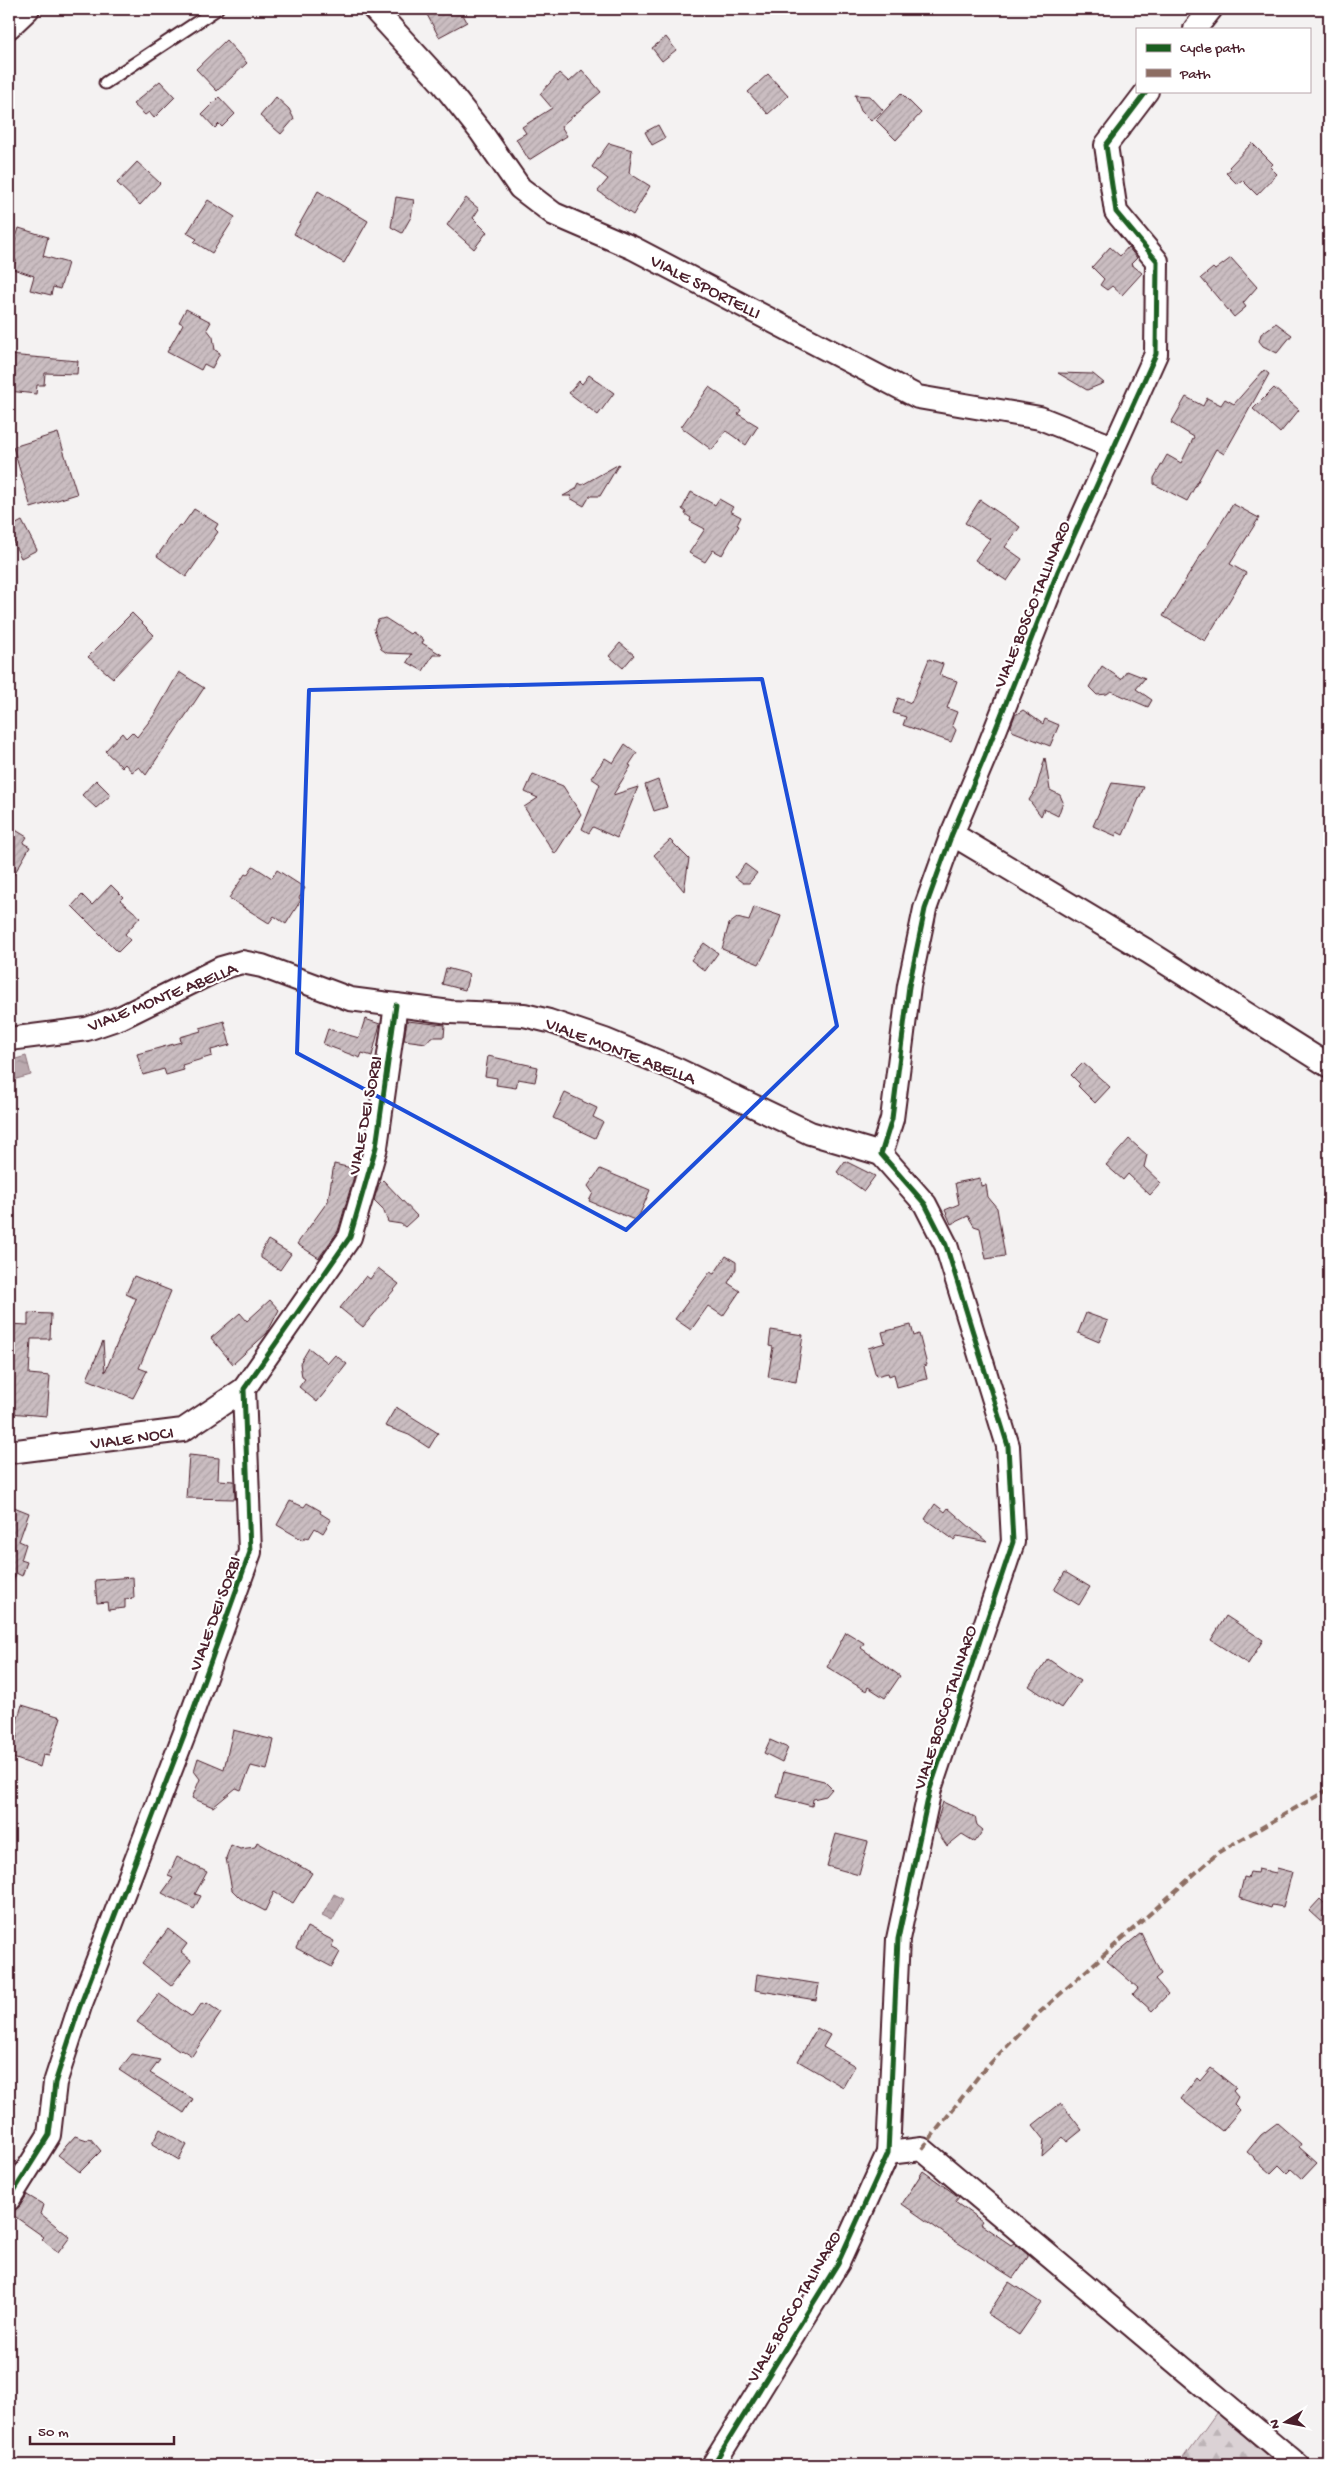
<svg xmlns="http://www.w3.org/2000/svg" width="1338" height="2474" font-family="'Gochi Hand',sans-serif">
  <style>
    .forest { fill: url(#forest-firs); stroke: #927880 }
    .water { fill: url(#water-ripples); stroke: #8d727a }
    .building { fill: url(#building-hatch); stroke: #4a1f2b }
    .lines { fill: none; stroke-linecap: round; stroke-linejoin: round }
    .service-casing { stroke: #4a1f2b; stroke-width: 15 }
    .minor-casing { stroke: #4a1f2b; stroke-width: 26 }
    .service { stroke: #fff; stroke-width: 11 }
    .minor { stroke: #fff; stroke-width: 22 }
    .quiet { stroke: #8d6e63; stroke-width: 4; stroke-dasharray: 8 4; stroke-linecap: butt }
    .cycleway-casing { stroke: #fff; stroke-width: 8 }
    .cycleway { stroke: #1b5e20; stroke-width: 5 }
    .marked { fill: none; stroke: #1d4ed8; stroke-width: 4; stroke-linejoin: round }
    .labels { text-anchor: middle; stroke-width: 4.5; stroke-linejoin: round; paint-order: stroke }
    .street-label { font-size: 18px; fill: #4a1f2b; stroke: #fff }
  </style>
  <defs>
    <pattern id="forest-firs" width="22" height="20" patternUnits="userSpaceOnUse" patternTransform="scale(1.25)"><rect width="22" height="20" fill="#dbd2d5"/><path d="M5 1l3.5 6h-7zM16 11l3.5 6h-7z" fill="#bdb4b7"/></pattern>
    <pattern id="water-ripples" width="26" height="14" patternUnits="userSpaceOnUse" patternTransform="scale(1.25)"><rect width="26" height="14" fill="#baa9ae"/><path d="M2 4q2-2 4 0t4 0M15 11q2-2 4 0t4 0" fill="none" stroke="#99898e"/></pattern>
    <pattern id="building-hatch" width="6" height="6" patternUnits="userSpaceOnUse" patternTransform="scale(1.25)"><rect width="6" height="6" fill="#cabdc1"/><path d="M-1 1l2-2M0 6l6-6M5 7l2-2" fill="none" stroke="#afa2a6"/></pattern>
  </defs>
  <rect width="100%" height="100%" fill="#f4f2f2"/>
  <filter id="ink" filterUnits="userSpaceOnUse"><feTurbulence type="fractalNoise" baseFrequency=".02" numOctaves="2"/><feDisplacementMap in="SourceGraphic" scale="10" xChannelSelector="R" yChannelSelector="G"/><feConvolveMatrix kernelMatrix="1 2 1 2 8 2 1 2 1" color-interpolation-filters="sRGB"/></filter>
  <g filter="url(#ink)">
    <path class="forest" d="M1219,2409L1284,2465H1179Z"/>
    <g class="water">
      <path d="M26,1056L31,1075L9,1081V1061Z"/>
      <path d="M334,1894L344,1899L332,1921L322,1916Z"/>
    </g>
    <g class="building">
      <path d="M424,9H460L467,22L439,37Z"/>
      <path d="M666,37L676,50L662,61L652,48Z"/>
      <path d="M226,40L247,63L217,91L196,69Z"/>
      <path d="M582,70L601,92L561,126L567,136L529,160L516,139L526,133L522,127L552,108L540,94L559,73L569,82Z"/>
      <path d="M768,74L788,96L768,114L748,92Z"/>
      <path d="M160,81L175,97L154,118L149,112L145,115L133,104Z"/>
      <path d="M901,93L921,113L896,140L876,120Z"/>
      <path d="M855,95L870,96L883,110L871,121L861,111Z"/>
      <path d="M219,97L235,114L222,127L219,124L215,128L202,114Z"/>
      <path d="M276,97L289,109L294,119L281,134L260,116Z"/>
      <path d="M658,125L665,138L652,145L645,132Z"/>
      <path d="M609,143L632,150L629,173L650,186L633,215L598,191L608,179L592,167Z"/>
      <path d="M1252,143L1273,164L1270,167L1277,174L1257,195L1242,180L1237,184L1226,173L1231,169L1229,167Z"/>
      <path d="M137,162L160,183L140,205L117,183Z"/>
      <path d="M318,191L368,221L344,263L294,234Z"/>
      <path d="M396,197L414,200L411,217L402,233L391,227Z"/>
      <path d="M466,198L479,209L473,218L487,232L474,249L447,225Z"/>
      <path d="M208,200L235,217L212,253L194,242L197,239L187,233Z"/>
      <path d="M19,228L48,237L43,256L68,263L60,289L53,287L51,295L30,290L34,276L13,269L16,260L10,258Z"/>
      <path d="M1110,247L1120,256L1128,247L1137,258L1131,264L1142,273L1122,295L1112,286L1107,290L1100,285L1104,279L1092,267Z"/>
      <path d="M1231,258L1257,287L1243,303L1246,307L1234,317L1201,278L1213,268L1215,270Z"/>
      <path d="M186,309L211,322L207,329L213,337L215,350L220,353L212,368L204,364L201,370L167,352L183,324L179,322Z"/>
      <path d="M1276,323L1292,335L1277,353L1263,346L1259,341L1261,334Z"/>
      <path d="M9,355L78,361L77,374L45,373L44,385H37L36,394L9,391Z"/>
      <path d="M1264,370L1269,374L1224,454L1216,449L1187,501L1154,484V478L1167,455L1181,463L1194,437L1171,423L1186,397L1203,406L1207,398L1221,405L1225,399L1234,404Z"/>
      <path d="M1058,373L1093,374L1104,383L1087,390Z"/>
      <path d="M589,375L614,393L598,415L569,393L579,381L582,384Z"/>
      <path d="M709,387L741,410L738,414L758,426L746,445L726,431L712,450L681,427Z"/>
      <path d="M1274,388L1299,410L1280,433L1253,409Z"/>
      <path d="M58,433L77,494L31,508L13,447Z"/>
      <path d="M619,464L600,496H590L584,506L570,498L572,496H563L576,489L579,483L582,485Z"/>
      <path d="M691,492L715,505L719,499L733,507L730,511L741,517L737,525L739,526L722,555L713,550L705,562L689,553L705,529L690,521L691,518L685,514L686,512L682,509Z"/>
      <path d="M980,500L1020,527L1005,547L1022,559L1007,581L975,560L990,539L965,523Z"/>
      <path d="M1233,504L1259,518L1230,564L1246,573L1205,641L1163,616Z"/>
      <path d="M194,509L218,524L215,529L218,532L186,577L157,556L179,525L182,526Z"/>
      <path d="M22,521L37,550L21,558L9,534V528Z"/>
      <path d="M132,613L154,635L113,678L88,657Z"/>
      <path d="M385,618L410,634L412,632L424,640L422,643L442,655H433L423,671L407,662L412,654L387,653L381,649L374,629L378,620Z"/>
      <path d="M620,643L634,655L623,668L609,656Z"/>
      <path d="M929,659L943,664L939,675L957,681L947,708L957,712L952,725L956,730L951,742L903,725L906,717L893,713L898,698L911,703Z"/>
      <path d="M1102,666L1121,679L1127,671L1145,678L1136,689L1152,700L1148,707L1111,691L1107,694L1097,695L1089,687Z"/>
      <path d="M179,672L204,688L146,775L139,767L132,772L125,764L122,767L105,751L122,733L126,738L132,732L137,737L155,714Z"/>
      <path d="M1023,710L1043,724L1045,719L1059,725L1050,746L1012,731L1011,726L1015,715Z"/>
      <path d="M625,744L637,753L629,765L631,766L613,795L638,787L617,838L593,827L589,833L582,829L600,784L591,778L605,758L613,763Z"/>
      <path d="M1045,758L1050,790L1060,795L1063,802L1058,816L1044,809L1041,816L1029,800L1036,789Z"/>
      <path d="M533,774L563,786L581,814L555,854L524,807L538,798L525,792Z"/>
      <path d="M96,780L111,795L96,808L82,795Z"/>
      <path d="M658,780L667,807L654,811L645,785Z"/>
      <path d="M1112,783L1144,787L1123,835L1117,832L1116,836L1093,826Z"/>
      <path d="M9,826L27,837L23,843L30,847L9,883Z"/>
      <path d="M670,840L689,859L684,891L654,855Z"/>
      <path d="M745,864L757,873L749,883H743L735,877Z"/>
      <path d="M253,866L272,878L277,870L305,888L299,898L301,900L286,924L274,916L269,923L229,898L245,874L247,875Z"/>
      <path d="M111,885L123,897L120,900L140,917L125,934L130,940L118,952L72,906L82,895L92,905Z"/>
      <path d="M754,907L781,916L773,938L759,964L722,949L729,924L737,918L749,921Z"/>
      <path d="M704,943L718,953L705,971L691,960Z"/>
      <path d="M446,968L469,974L465,990L442,984Z"/>
      <path d="M365,1019L380,1024L372,1056L362,1053L360,1058L323,1044L328,1029L359,1038Z"/>
      <path d="M224,1021L230,1045L211,1050L212,1056L182,1065L184,1070L166,1075L164,1069L143,1075L137,1054L181,1042L180,1037L201,1031L200,1028Z"/>
      <path d="M407,1021L445,1025L444,1037H431L426,1043L404,1040Z"/>
      <path d="M488,1056L538,1067L535,1082L518,1079L516,1088L496,1085L497,1078L485,1076Z"/>
      <path d="M1083,1063L1110,1087L1095,1103L1078,1086L1080,1084L1071,1075Z"/>
      <path d="M565,1093L597,1108L593,1117L603,1122L595,1138L553,1118Z"/>
      <path d="M1129,1139L1147,1155L1144,1167L1161,1183L1150,1195L1128,1174L1123,1180L1106,1165Z"/>
      <path d="M845,1161L875,1176L864,1191L837,1172Z"/>
      <path d="M334,1164L356,1169L338,1231L319,1258L297,1244L328,1201Z"/>
      <path d="M600,1169L650,1190L637,1221L589,1201L593,1193L588,1186Z"/>
      <path d="M980,1178L981,1186L986,1185L988,1197L997,1208L1005,1256L986,1259L980,1228L974,1226L968,1216L951,1224L945,1210L959,1204L955,1183Z"/>
      <path d="M383,1180L417,1216L405,1227L401,1224L388,1222L383,1209L374,1200L379,1184Z"/>
      <path d="M268,1240L291,1254L280,1270L261,1258V1252Z"/>
      <path d="M726,1256L736,1262V1269L728,1283L740,1291L723,1316L708,1306L691,1330L675,1319L710,1272L714,1274Z"/>
      <path d="M378,1268L399,1284L363,1327L340,1308L366,1276L370,1279Z"/>
      <path d="M134,1276L171,1291L139,1368L147,1371L133,1398L87,1379L103,1341L105,1372L136,1299L126,1294Z"/>
      <path d="M270,1300L279,1310L267,1333L233,1364L211,1338L240,1313L247,1321Z"/>
      <path d="M28,1313L51,1314L50,1339H31L29,1374L50,1376L47,1416L9,1413V1324L28,1325Z"/>
      <path d="M1086,1313L1108,1321L1099,1342L1078,1333Z"/>
      <path d="M911,1325L914,1336L919,1334L927,1365L924,1366L927,1379L897,1387L894,1374L889,1376L888,1373L876,1376L868,1348L885,1343L882,1332Z"/>
      <path d="M771,1330L803,1335L796,1382L768,1377L773,1347L769,1346Z"/>
      <path d="M309,1348L328,1363L335,1355L347,1364L317,1402L299,1387L305,1379L302,1377L300,1363Z"/>
      <path d="M396,1407L438,1433L429,1448L409,1435L385,1426Z"/>
      <path d="M189,1455L219,1458L218,1480L234,1481L235,1499L186,1498Z"/>
      <path d="M290,1501L304,1507L307,1503L321,1511L320,1513L331,1520L323,1533L315,1528L309,1538L305,1537L303,1540L277,1525Z"/>
      <path d="M935,1504L945,1512L948,1508L987,1542L957,1536L954,1540L925,1519Z"/>
      <path d="M9,1505L29,1513L19,1541L26,1544L21,1560L27,1562L22,1576L16,1573L11,1588L9,1587Z"/>
      <path d="M1065,1572L1090,1587L1079,1605L1054,1590Z"/>
      <path d="M133,1577L134,1598L125,1599V1608L108,1610L107,1602L97,1603L95,1580Z"/>
      <path d="M1226,1616L1263,1640L1248,1664L1211,1640Z"/>
      <path d="M846,1632L864,1643L861,1648L900,1676L885,1698L868,1687L866,1691L827,1667Z"/>
      <path d="M1048,1659L1080,1681L1061,1708L1029,1686Z"/>
      <path d="M22,1705L61,1717L49,1756L43,1755L40,1767L10,1757L18,1733L14,1731Z"/>
      <path d="M233,1730L274,1740L267,1770L251,1766L241,1790L236,1788L213,1807L192,1798L200,1779L194,1771L198,1758L224,1769Z"/>
      <path d="M770,1740L788,1748L782,1762L764,1753Z"/>
      <path d="M784,1771L824,1781L832,1789L826,1796L813,1799L812,1806L777,1797Z"/>
      <path d="M943,1802L975,1817L977,1825L983,1830L975,1842L962,1834L947,1846L935,1828Z"/>
      <path d="M836,1834L868,1842L859,1875L827,1866Z"/>
      <path d="M257,1842L312,1873L293,1903L274,1892L265,1911L240,1898L232,1890L226,1858L231,1845L240,1849L255,1847Z"/>
      <path d="M177,1857L207,1872L195,1894L201,1896L194,1909L162,1893L173,1878L168,1876Z"/>
      <path d="M1277,1868L1292,1872L1283,1907L1272,1905L1271,1908L1239,1898L1244,1877L1248,1878L1250,1872L1257,1873L1258,1869L1276,1873Z"/>
      <path d="M1320,1899L1329,1908V1912L1321,1922L1309,1911Z"/>
      <path d="M307,1927L334,1941L331,1947L340,1952L332,1967L296,1948Z"/>
      <path d="M168,1929L187,1944L181,1952L191,1960L171,1986L142,1963Z"/>
      <path d="M1141,1933L1161,1974L1155,1979L1168,1994L1152,2011L1133,1994L1138,1988L1107,1961Z"/>
      <path d="M757,1974L819,1984L816,2000L755,1990Z"/>
      <path d="M159,1994L192,2017L202,2003L205,2005L207,2003L221,2013L192,2056L181,2049L179,2051L137,2022Z"/>
      <path d="M817,2028L830,2035L823,2047L855,2066L843,2087L798,2061Z"/>
      <path d="M132,2054L160,2060L150,2073L193,2099L184,2113L119,2070Z"/>
      <path d="M1211,2068L1236,2088L1233,2091L1238,2097L1234,2104L1240,2110L1222,2131L1181,2099L1197,2078L1200,2081Z"/>
      <path d="M1061,2103L1082,2130L1067,2142L1063,2137L1042,2156L1044,2139L1033,2125Z"/>
      <path d="M1277,2123L1301,2144L1299,2147L1317,2163L1302,2179L1291,2169L1287,2173L1279,2165L1271,2173L1247,2152L1261,2135Z"/>
      <path d="M160,2129L187,2145L179,2160L152,2144Z"/>
      <path d="M75,2136L87,2140L90,2138L101,2151L80,2172L58,2155Z"/>
      <path d="M923,2171L959,2197L955,2202L982,2221L980,2224L1011,2245L1014,2243L1028,2255V2257L1013,2278L955,2241L902,2204Z"/>
      <path d="M27,2195L44,2205L41,2214L70,2237L58,2253L42,2239L44,2237L10,2213L20,2206Z"/>
      <path d="M1009,2282L1041,2303L1019,2335L988,2314Z"/>
    </g>
    <g class="lines">
      <g class="service-casing">
        <path id="service" d="M105,83L217,9"/>
      </g>
      <g class="minor-casing">
        <g id="minor">
          <path d="M374,9L442,83L481,132L520,188L554,214L633,248L918,397L1040,418L1113,447"/>
          <path d="M9,27L28,9"/>
          <path d="M1195,29L1211,9"/>
          <path d="M952,834L1147,951L1329,1066"/>
          <path d="M9,1039L87,1029L122,1017L221,968L242,962L262,966L350,999L450,1012L524,1015L549,1021L605,1040L678,1070L810,1133L881,1154"/>
          <path d="M881,1154L892,1119L909,986L925,909L952,834L985,756L1058,571L1156,354L1157,261L1116,212L1106,145L1147,91"/>
          <path d="M9,1452L183,1430L244,1389"/>
          <path d="M888,2153L922,2149L1298,2465"/>
          <path d="M9,2199L49,2135L55,2083L80,2006L186,1730L250,1552L244,1389L350,1237L376,1147L396,1005"/>
          <path d="M713,2465L838,2263L888,2153L898,1939L930,1789L1013,1542L1008,1446L946,1245L925,1204L881,1154"/>
        </g>
      </g>
      <use href="#service" class="service"/>
      <use href="#minor" class="minor"/>
      <path class="quiet" d="M922,2149L981,2073L1040,2012L1219,1852L1329,1789"/>
      <g class="cycleway-casing">
        <g id="cycleway">
          <path d="M9,2199L49,2135L55,2083L80,2006L186,1730L250,1552L244,1389L350,1237L376,1147L396,1005"/>
          <path d="M713,2465L838,2263L888,2153L898,1939L930,1789L1013,1542L1008,1446L946,1245L925,1204L881,1154L892,1119L909,986L925,909L952,834L985,756L1058,571L1156,354L1157,261L1116,212L1106,145L1147,91"/>
        </g>
      </g>
      <use href="#cycleway" class="cycleway"/>
    </g>
  </g>
  <path class="marked" d="M762,679L837,1026L626,1230L297,1053L309,690Z"/>
  <g class="labels">
    <g class="street-label">
      <text transform="translate(706 286) rotate(27)" y="6">VIALE SPORTELLI</text>
      <text transform="translate(1031 604) rotate(-68)" y="6">VIALE BOSCO TALLINARO</text>
      <text transform="translate(162 996) rotate(-22)" y="6">VIALE MONTE ABELLA</text>
      <text transform="translate(621 1050) rotate(21)" y="6">VIALE MONTE ABELLA</text>
      <text transform="translate(364 1115) rotate(-79)" y="6">VIALE DEI SORBI</text>
      <text transform="translate(132 1437) rotate(-8)" y="6">VIALE NOCI</text>
      <text transform="translate(214 1613) rotate(-70)" y="6">VIALE DEI SORBI</text>
      <text transform="translate(944 1707) rotate(-72)" y="6">VIALE BOSCO TALINARO</text>
      <text transform="translate(793 2306) rotate(-60)" y="6">VIALE BOSCO TALINARO</text>
    </g>
  </g>
  <rect width="1338" height="2474" fill="none" stroke="#fff" stroke-width="30"/>
  <rect x="15" y="15" width="1308" height="2444" fill="none" stroke="#4a1f2b" stroke-width="2" filter="url(#ink)"/>
  <rect x="1136" y="28" width="175" height="65" fill="#ffffff" stroke="#b7a5aa"/>
  <rect x="1146" y="44" width="25" height="8" fill="#1b5e20" stroke="#b7a5aa"/>
  <text x="1180" y="52" font-size="15" fill="#4a1f2b">Cycle path</text>
  <rect x="1146" y="69" width="25" height="8" fill="#8d6e63" stroke="#b7a5aa"/>
  <text x="1180" y="78" font-size="15" fill="#4a1f2b">Path</text>
  <g transform="translate(1286 2422) rotate(260)" stroke="#ffffff" stroke-width="4" paint-order="stroke">
  <path d="M0-4L9 19L0 12L-9 19Z" fill="#4a1f2b"/>
  <text y="-8" font-size="14" font-weight="bold" text-anchor="middle" fill="#4a1f2b">N</text>
  </g>
  <path d="M30 2436v8h144v-8" fill="none" stroke="#4a1f2b" stroke-width="2.5"/>
  <text x="38" y="2436" font-size="15" fill="#4a1f2b" stroke="#ffffff" stroke-width="4" paint-order="stroke">50 m</text>
</svg>
